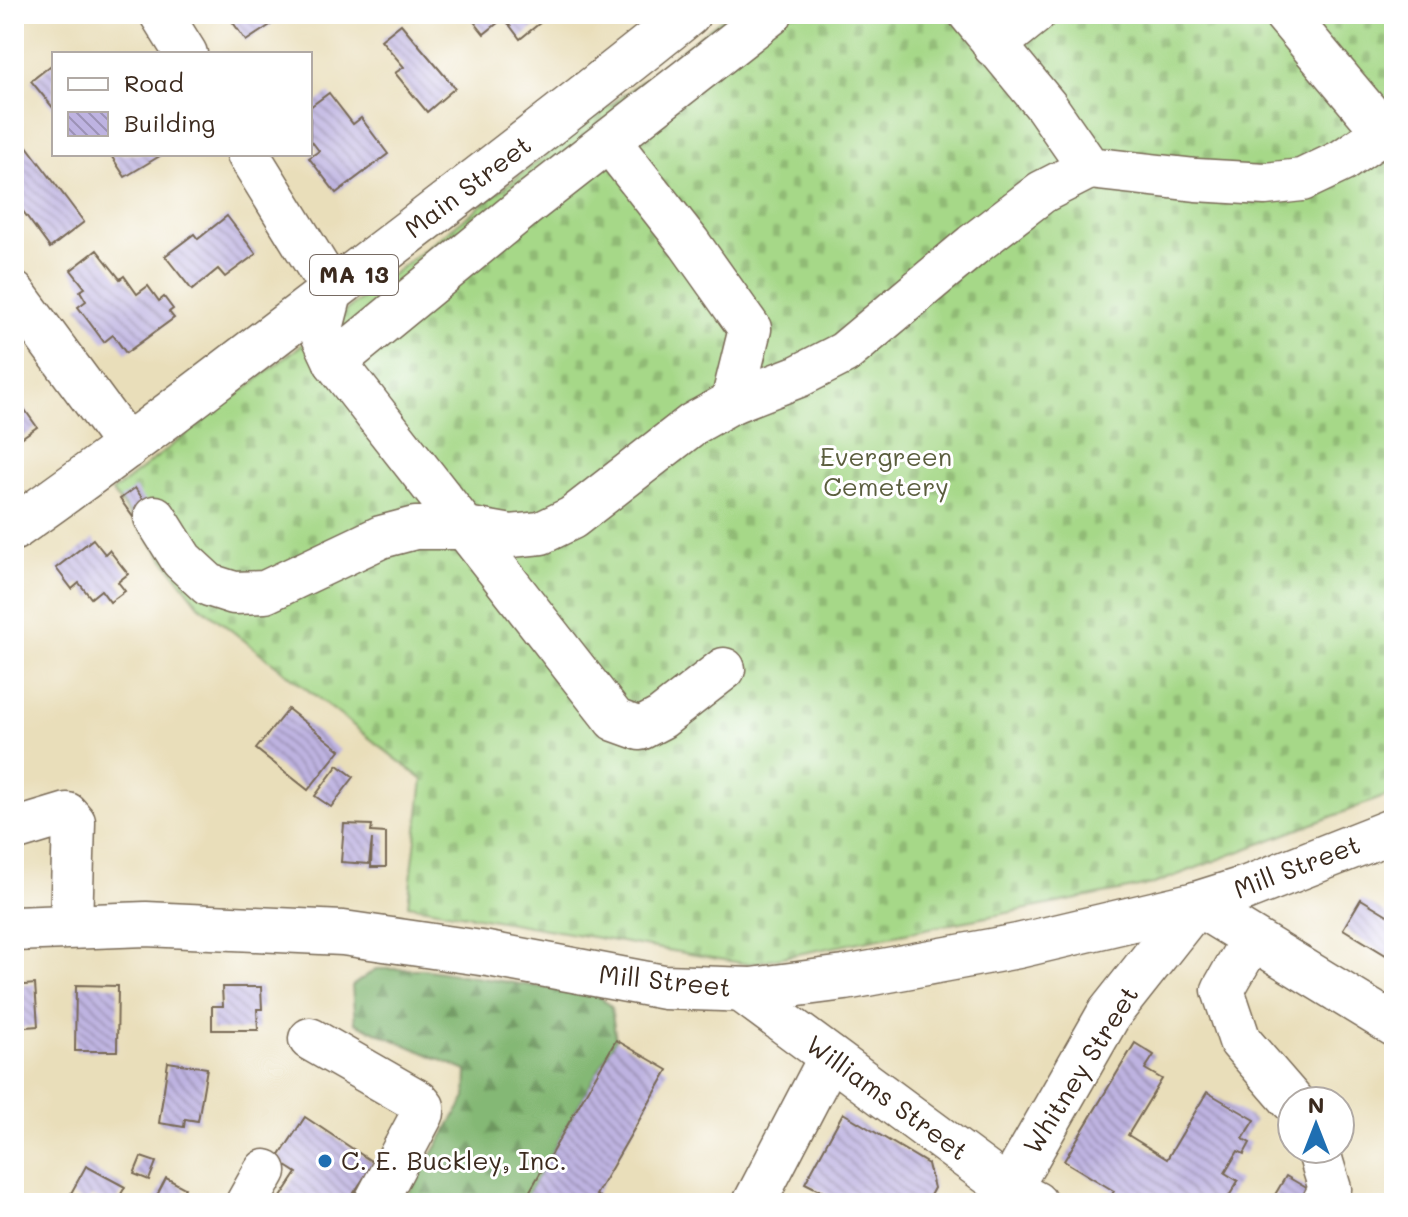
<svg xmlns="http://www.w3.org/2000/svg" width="1408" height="1217" font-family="Mali,sans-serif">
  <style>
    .forest { fill: url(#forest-firs); stroke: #607149; stroke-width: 2 }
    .cemetery { fill: url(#cemetery-stones); stroke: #708153; stroke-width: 2 }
    .building { fill: url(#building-back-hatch) }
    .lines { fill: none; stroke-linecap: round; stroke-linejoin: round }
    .minor-casing { stroke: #786955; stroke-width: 45 }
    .major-casing { stroke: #786955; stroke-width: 47 }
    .minor { stroke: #fff; stroke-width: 42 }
    .major { stroke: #fff; stroke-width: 44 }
    .poi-dot { fill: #1f6fb2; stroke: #fff; stroke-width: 3 }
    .labels { text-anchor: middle; stroke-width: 6; stroke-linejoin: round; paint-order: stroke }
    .shield { fill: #fff; stroke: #766a62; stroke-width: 2 }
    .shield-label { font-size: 24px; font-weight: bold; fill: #3b2a1e }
    .street-label { font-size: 26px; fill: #3b2a1e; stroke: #fff }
    .park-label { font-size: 26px; fill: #5b5e3e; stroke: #fff }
    .poi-label { font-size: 26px; fill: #3b2a1e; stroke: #fff; text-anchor: start }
  </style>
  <defs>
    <pattern id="forest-firs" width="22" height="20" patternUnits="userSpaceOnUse" patternTransform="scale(2)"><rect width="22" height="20" fill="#84b874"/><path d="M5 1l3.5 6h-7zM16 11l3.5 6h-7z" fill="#6d965f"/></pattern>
    <pattern id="cemetery-stones" width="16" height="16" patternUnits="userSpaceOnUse" patternTransform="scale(2)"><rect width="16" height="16" fill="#a6d888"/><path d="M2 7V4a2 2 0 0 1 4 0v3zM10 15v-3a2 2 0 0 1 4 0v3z" fill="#90ba75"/></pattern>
    <pattern id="building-back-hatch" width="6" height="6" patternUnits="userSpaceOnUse" patternTransform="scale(2)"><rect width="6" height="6" fill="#beb3e1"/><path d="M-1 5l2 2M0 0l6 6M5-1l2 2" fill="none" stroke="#9c92b6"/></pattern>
  </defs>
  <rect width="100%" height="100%" fill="#fff"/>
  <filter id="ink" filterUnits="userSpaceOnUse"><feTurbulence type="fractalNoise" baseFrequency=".0125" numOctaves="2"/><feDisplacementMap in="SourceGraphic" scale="16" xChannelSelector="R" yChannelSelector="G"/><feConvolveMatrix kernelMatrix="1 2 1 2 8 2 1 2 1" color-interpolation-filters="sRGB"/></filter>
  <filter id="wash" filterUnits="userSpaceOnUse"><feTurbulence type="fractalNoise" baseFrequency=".006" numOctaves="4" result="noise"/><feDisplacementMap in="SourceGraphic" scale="32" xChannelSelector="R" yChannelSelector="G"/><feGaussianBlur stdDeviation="1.8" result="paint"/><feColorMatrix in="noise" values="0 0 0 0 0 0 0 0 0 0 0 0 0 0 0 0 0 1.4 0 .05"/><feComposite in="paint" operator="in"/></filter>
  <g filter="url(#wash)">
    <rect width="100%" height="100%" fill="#e9deba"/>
    <path class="forest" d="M376,969H422L599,996L611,1007L616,1040L523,1203H403L466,1098L467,1071L355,1023L352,986Z"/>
    <path class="cemetery" d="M728,14H1394V793L1154,884L747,964L408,905L423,780L199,605L112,492Z"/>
    <g id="blocks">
      <g class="building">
        <path d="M227,14H287L246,41Z"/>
        <path d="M468,14H551L520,39L504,18L484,34Z"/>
        <path d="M401,24L455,88L427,112L395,73L404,67L381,40Z"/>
        <path d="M54,63V109L31,81Z"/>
        <path d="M329,93L353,124L361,118L388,154L336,193L309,158L319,151L310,139V107Z"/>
        <path d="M26,145L84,222L50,248L14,199V154Z"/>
        <path d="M110,154H163L125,177Z"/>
        <path d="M227,216L256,254L225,277L218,269L192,290L165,256L194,234L198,239Z"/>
        <path d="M97,250L120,279L124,276L137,294L148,286L159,301L164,297L173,309L169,312L174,318L126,353L113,335L104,342L78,307L86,301L80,291L85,288L71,270Z"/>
        <path d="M18,400L37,427L14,443V403Z"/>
        <path d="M135,488L148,506L133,517L120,499Z"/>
        <path d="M93,539L105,554L109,550L128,574L118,582L125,591L110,602L101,590L91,598L79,583L72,589L56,568Z"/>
        <path d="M288,709L340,750L308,790L256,749Z"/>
        <path d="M338,765L354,777L331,807L315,796Z"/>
        <path d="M344,824L372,825L371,832L386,833V867H371L372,839L369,864L341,862Z"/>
        <path d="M1361,899L1394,919V960L1343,929Z"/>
        <path d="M35,984L38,1026L14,1028V986Z"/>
        <path d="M76,985L118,986L117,1051H75Z"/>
        <path d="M222,987H261L262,1009H257L258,1030H212V1006H223Z"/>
        <path d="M616,1040L668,1070L596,1195L611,1203H523Z"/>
        <path d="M1135,1043L1154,1055L1145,1069L1162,1079L1128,1135L1167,1159L1207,1092L1255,1120L1243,1139L1250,1143L1244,1154L1238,1151L1225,1173L1238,1181L1225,1203H1118L1110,1198L1114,1191L1064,1161Z"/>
        <path d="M168,1062L207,1068L198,1121L185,1119L184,1127L159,1123Z"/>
        <path d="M843,1113L928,1164L934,1188L926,1203H824L829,1195L805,1183Z"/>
        <path d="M305,1117L374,1163L347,1203L337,1198L334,1203H277L297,1173L277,1160Z"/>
        <path d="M141,1157L156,1162L149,1180L134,1174Z"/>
        <path d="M86,1166L125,1187L116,1203H106L92,1196L86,1203L70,1195Z"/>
        <path d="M1286,1176L1315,1193L1309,1203H1270Z"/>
        <path d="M166,1178L185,1188L183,1191L205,1203H153Z"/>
      </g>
    </g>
  </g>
  <g filter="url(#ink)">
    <use href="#blocks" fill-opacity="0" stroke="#786955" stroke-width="2"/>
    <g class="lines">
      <g class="minor-casing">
        <g id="minor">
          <path d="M161,14L186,54"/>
          <path d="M970,14L1046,106L1089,168L1196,180L1265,184L1302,180L1342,161L1384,132L1285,14"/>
          <path d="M994,46L1034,14"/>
          <path d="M609,141L689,243L750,329L732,402"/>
          <path d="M248,154L332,290L321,332L335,362L615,720L640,729L661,718L724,669"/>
          <path d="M14,293L128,447"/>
          <path d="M335,362L524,207L771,14"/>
          <path d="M155,517L182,560L209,585L234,593L265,592L381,537L415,528H466L511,536L541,533L572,518L693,424L732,402L799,376L844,353L973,245L1042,192L1089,168"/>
          <path d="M14,830L67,814L74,822L71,925"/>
          <path d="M1196,904L1394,1025"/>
          <path d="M1252,939L1223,990L1240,1041L1292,1101"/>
          <path d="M740,990L1009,1189L1036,1203"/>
          <path d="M310,1039L418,1101L423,1107V1113L375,1203"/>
          <path d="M1318,1149L1330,1189L1323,1203"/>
          <path d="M247,1203L265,1171"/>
          <path d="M754,1203L830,1057"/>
        </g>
      </g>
      <g class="major-casing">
        <g id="major">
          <path d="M14,528C121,453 225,372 329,293C450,201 570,109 688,14"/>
          <path d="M14,929L146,924L343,933L488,954L664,987L752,990L845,978L1018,946L1196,904L1247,888L1394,830"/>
          <path d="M1001,1203L1109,1014L1196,904"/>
        </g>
      </g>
      <use href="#minor" class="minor"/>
      <use href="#major" class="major"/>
    </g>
  </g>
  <circle class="poi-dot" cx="325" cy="1161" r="8"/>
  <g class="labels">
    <rect class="shield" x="310" y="255" width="88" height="40" rx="6"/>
    <g class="shield-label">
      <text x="354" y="283">MA 13</text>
    </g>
    <g class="street-label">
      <text transform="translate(468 187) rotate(-37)" y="9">Main Street</text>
      <text transform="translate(1297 867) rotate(-21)" y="9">Mill Street</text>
      <text transform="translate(665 981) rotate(6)" y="9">Mill Street</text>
      <text transform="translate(1081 1070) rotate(-58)" y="9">Whitney Street</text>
      <text transform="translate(887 1098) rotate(36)" y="9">Williams Street</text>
    </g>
    <g class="park-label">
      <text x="886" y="466">Evergreen<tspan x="886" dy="30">Cemetery</tspan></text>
    </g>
    <g class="poi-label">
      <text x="341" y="1170">C. E. Buckley, Inc.</text>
    </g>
  </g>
  <rect width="1408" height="1217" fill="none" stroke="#fff" stroke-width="48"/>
  <rect x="52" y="52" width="260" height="104" fill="#ffffff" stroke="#b1aaa5" stroke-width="2"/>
  <rect x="68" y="78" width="40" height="12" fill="#ffffff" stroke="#b1aaa5" stroke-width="2"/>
  <text x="124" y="92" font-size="24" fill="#3b2a1e">Road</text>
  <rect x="68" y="112" width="40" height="24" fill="url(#building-back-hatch)" stroke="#b1aaa5" stroke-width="2"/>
  <text x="124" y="132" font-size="24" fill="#3b2a1e">Building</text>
  <g transform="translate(1316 1125)"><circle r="38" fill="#ffffff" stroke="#b1aaa5" stroke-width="2"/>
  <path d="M0-6L14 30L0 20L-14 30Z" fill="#1f6fb2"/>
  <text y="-12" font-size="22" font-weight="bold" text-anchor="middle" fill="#3b2a1e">N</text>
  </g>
</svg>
